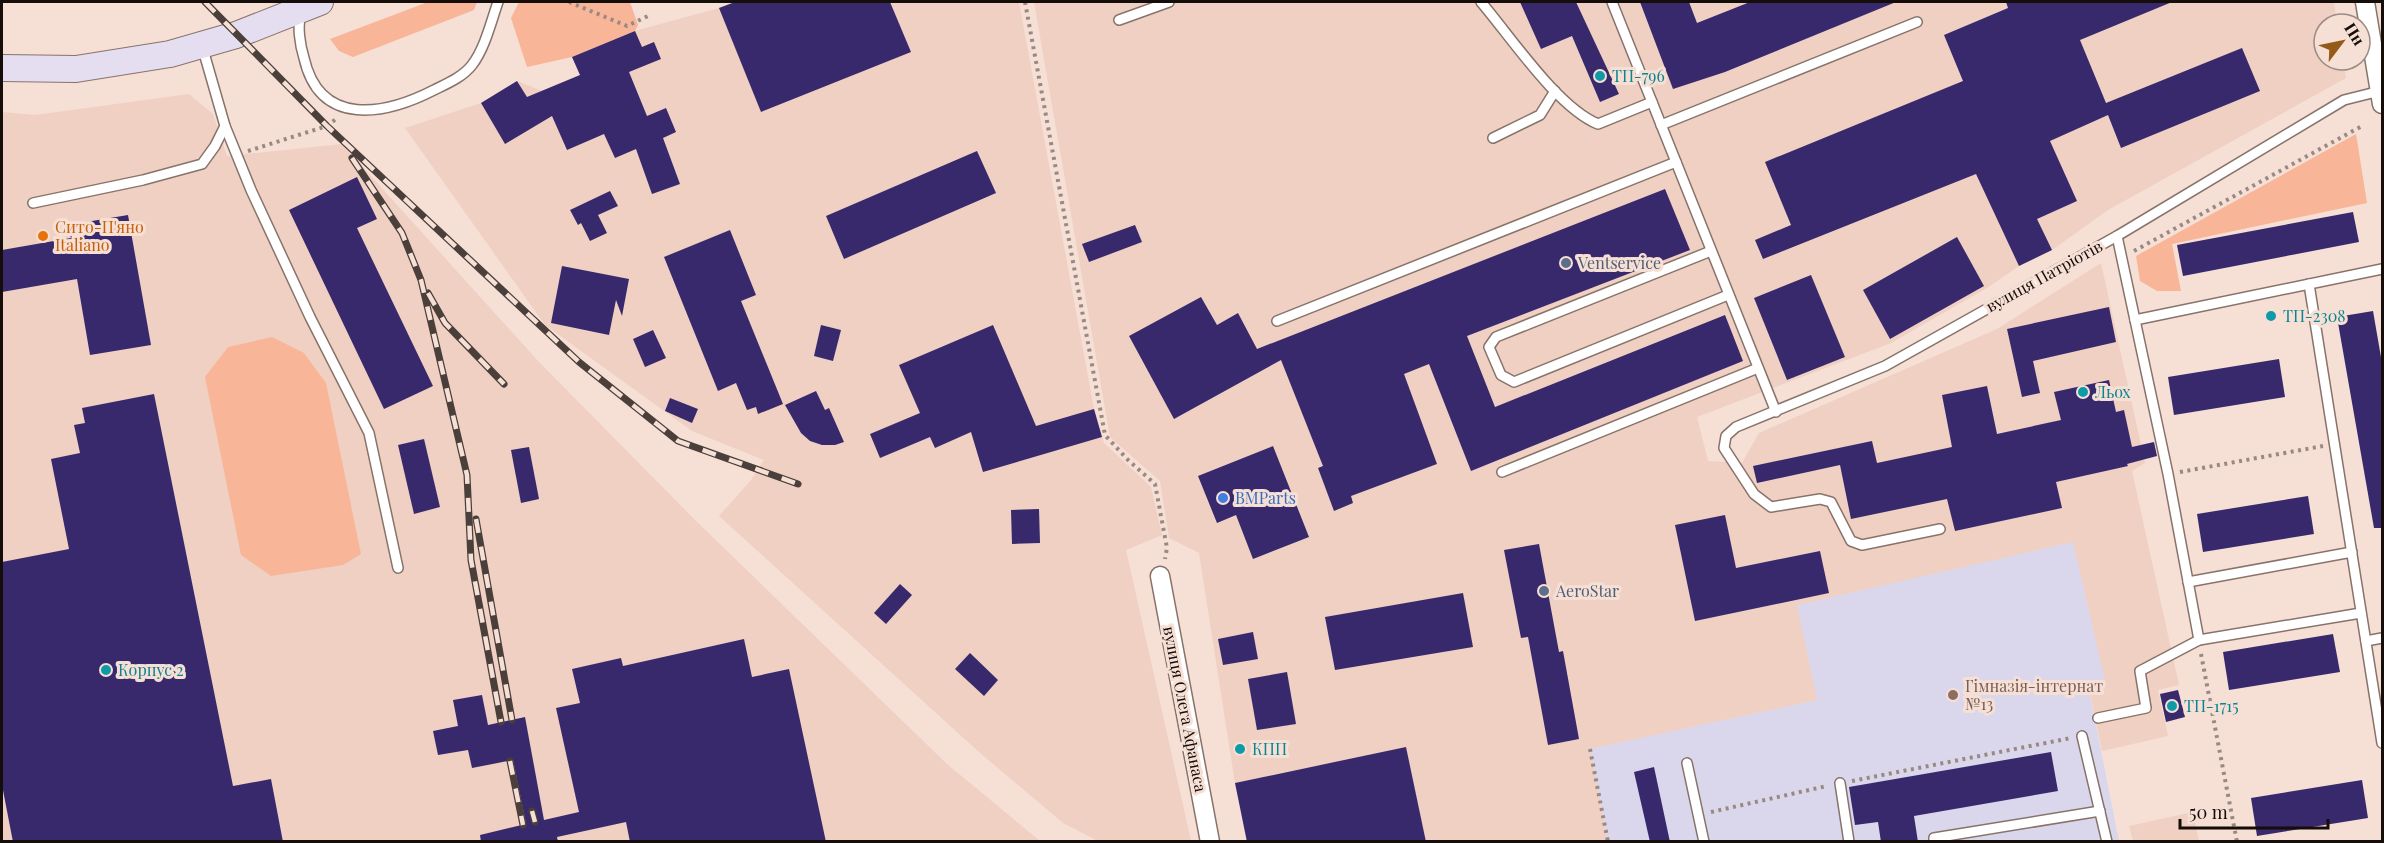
<svg xmlns="http://www.w3.org/2000/svg" width="2384" height="843" font-family="'Playfair Display',serif">
  <style>
    .built { fill: #efd0c3 }
    .education { fill: #dad7ed }
    .green { fill: #f8b598 }
    .building { fill: #38296c }
    .lines { fill: none; stroke-linecap: round; stroke-linejoin: round }
    .service-casing { stroke: #87736a; stroke-width: 12 }
    .minor-casing { stroke: #87736a; stroke-width: 21 }
    .secondary-casing { stroke: #87736a; stroke-width: 28 }
    .path { stroke: #9a8982; stroke-width: 4; stroke-dasharray: 3 4.5; stroke-linecap: butt }
    .service { stroke: #fff; stroke-width: 9 }
    .minor { stroke: #fff; stroke-width: 18 }
    .secondary { stroke: #e5def1; stroke-width: 26 }
    .rail-casing { stroke: #4a3f3a; stroke-width: 7 }
    .rail { stroke: #f6dfd5; stroke-width: 4.5; stroke-dasharray: 14; stroke-linecap: butt }
    .culture-dot { fill: #0f9aa8; stroke: #f6dfd5; stroke-width: 2 }
    .food-dot { fill: #e8710a; stroke: #f6dfd5; stroke-width: 2 }
    .service-dot { fill: #5c6f8a; stroke: #f6dfd5; stroke-width: 2 }
    .shop-dot { fill: #3f7fe0; stroke: #f6dfd5; stroke-width: 2 }
    .education-dot { fill: #8d6e63; stroke: #f6dfd5; stroke-width: 2 }
    .labels { text-anchor: middle; stroke-width: 6; stroke-linejoin: round; paint-order: stroke }
    .culture-label { font-size: 16px; fill: #0d838f; stroke: #f6dfd5; text-anchor: start }
    .food-label { font-size: 16px; fill: #c56008; stroke: #f6dfd5; text-anchor: start }
    .service-label { font-size: 16px; fill: #4e5e75; stroke: #f6dfd5; text-anchor: start }
    .street-label { font-size: 16px; fill: #140d09; stroke: #f6dfd5 }
    .shop-label { font-size: 16px; fill: #366cbe; stroke: #f6dfd5; text-anchor: start }
    .education-label { font-size: 16px; fill: #785e54; stroke: #f6dfd5; text-anchor: start }
  </style>
  <rect width="100%" height="100%" fill="#f6dfd5"/>
  <g class="built">
    <path d="M735,2H1019L1094,409L1104,443L1151,487L1162,535L1126,550L1191,841H1098L1063,823L979,752L719,516L751,480L764,460L692,431L545,325L405,128L481,103L517,81L542,91L580,75L572,57L635,31L719,8Z"/>
    <path d="M1034,2H2334L2337,24H2324V60H2343L2346,78L2108,210L2052,250L2019,266L1987,288L1891,343L1697,417L1708,461L1742,463L1759,433L1997,329L2101,263L2145,463L2132,471L2179,685L2158,690L2168,736L2102,751L2089,689L2106,685L1818,700L1591,749L1608,841H1247L1235,783L1199,553L1169,538L1160,481L1110,437Z"/>
    <path d="M189,94L213,114L227,156L342,144L539,362L697,522L947,764L1040,841H2V112L35,115Z"/>
    <path d="M2193,812L2199,841H2133L2129,826Z"/>
  </g>
  <path class="education" d="M2073,542L2106,685L2089,690L2119,841H1608L1590,749L1817,700L1797,605Z"/>
  <g class="green">
    <path d="M428,2H477L474,10L353,57L339,51L330,39Z"/>
    <path d="M519,2H630L638,25L635,31L572,57L527,67L511,18Z"/>
    <path d="M2356,134L2367,203L2172,244L2181,291H2157L2140,281L2136,256Z"/>
    <path d="M272,337L304,353L326,383L361,554L343,565L271,576L241,555L205,377L228,347Z"/>
  </g>
  <g class="building">
    <path d="M735,2H890L911,52L761,112L719,8Z"/>
    <path d="M1520,2H1576L1619,94L1600,102L1572,36L1541,49Z"/>
    <path d="M1640,2H1689L1697,23L1750,2H1896L1725,72L1673,89Z"/>
    <path d="M2006,2H2172L2080,40L2106,103L2242,48L2260,91L2121,148L2108,115L2050,141L2077,201L2037,219L2052,250L2019,266L1976,174L1763,259L1755,240L1791,225L1765,162L1963,81L1944,35L2008,8Z"/>
    <path d="M635,31L642,47L654,42L661,59L629,72L647,116L666,108L676,132L663,138L680,184L652,194L636,149L615,158L604,134L567,150L552,116L505,144L481,103L517,81L527,97L580,75L572,57Z"/>
    <path d="M977,151L996,193L844,259L826,216Z"/>
    <path d="M357,177L377,219L357,228L433,386L384,409L289,210Z"/>
    <path d="M1665,189L1690,250L1467,336L1495,407L1725,315L1743,361L1471,471L1429,364L1404,374L1437,464L1351,496L1353,503L1334,511L1318,468L1323,466L1281,360L1174,419L1129,336L1201,297L1217,325L1238,313L1257,349Z"/>
    <path d="M610,191L618,206L598,215L607,233L590,241L581,223L578,225L570,210Z"/>
    <path d="M2353,212L2359,242L2183,276L2177,245Z"/>
    <path d="M128,215L151,345L90,355L77,279L2,292V250L71,238L68,225Z"/>
    <path d="M1135,225L1142,242L1089,262L1082,244Z"/>
    <path d="M730,230L756,295L741,301L783,404L758,414L756,407L747,410L736,383L718,391L664,257Z"/>
    <path d="M1957,237L1984,286L1890,339L1863,290Z"/>
    <path d="M562,266L629,279L622,316L616,300L609,335L551,323Z"/>
    <path d="M1811,275L1845,357L1787,380L1754,298Z"/>
    <path d="M2109,307L2116,342L2033,361L2040,393L2022,397L2007,329Z"/>
    <path d="M2373,311L2382,363V528H2374L2337,317Z"/>
    <path d="M821,325L841,330L833,361L814,356Z"/>
    <path d="M993,325L1036,426L1094,409L1102,437L983,472L971,432L935,448L930,437L880,458L870,434L920,413L899,365Z"/>
    <path d="M653,330L666,358L645,367L633,339Z"/>
    <path d="M2279,359L2285,397L2174,415L2168,377Z"/>
    <path d="M2109,380L2116,412L2124,410L2132,447L2154,442L2157,456L2127,464L2128,466L2056,482L2062,508L1955,531L1947,499L1851,519L1840,465L1757,483L1753,466L1872,441L1877,463L1952,447L1942,395L1987,386L1997,434L2061,420L2054,392Z"/>
    <path d="M816,391L825,410L829,408L844,442L835,445H822L810,441L801,433L785,405Z"/>
    <path d="M154,394L233,786L271,779L283,842H13L2,785V562L69,549L51,459L80,453L74,425L85,423L82,408Z"/>
    <path d="M670,398L698,409L692,423L665,411Z"/>
    <path d="M424,439L440,507L414,514L398,445Z"/>
    <path d="M1273,446L1309,537L1253,559L1236,515L1217,523L1198,476Z"/>
    <path d="M529,447L539,499L521,503L511,450Z"/>
    <path d="M2308,496L2314,534L2203,552L2197,514Z"/>
    <path d="M1039,509L1040,543L1012,544L1011,510Z"/>
    <path d="M1725,515L1736,568L1820,551L1829,593L1695,621L1675,525Z"/>
    <path d="M1539,544L1559,652L1563,651L1579,739L1548,745L1528,637L1521,638L1504,550Z"/>
    <path d="M900,584L912,595L886,624L874,613Z"/>
    <path d="M1463,593L1473,647L1335,670L1325,617Z"/>
    <path d="M1253,632L1258,659L1223,665L1218,639Z"/>
    <path d="M2333,634L2340,672L2229,690L2223,652Z"/>
    <path d="M744,639L752,677L789,669L826,842H630L626,822L557,837L558,842H481L480,835L526,824L513,760L472,768L468,750L438,755L433,731L458,726L453,700L482,695L488,725L525,717L544,820L579,812L556,708L580,703L572,669L621,658L623,666Z"/>
    <path d="M970,653L998,680L984,696L955,669Z"/>
    <path d="M1287,672L1296,724L1257,730L1248,679Z"/>
    <path d="M2178,690L2185,717L2166,722L2160,694Z"/>
    <path d="M1406,747L1426,842H1247L1235,783Z"/>
    <path d="M2051,752L2058,791L1914,816L1918,842H1881L1878,822L1855,825L1849,787Z"/>
    <path d="M1654,767L1670,842H1650L1634,772Z"/>
    <path d="M2362,780L2368,818L2257,836L2251,798Z"/>
  </g>
  <g class="lines">
    <g class="service-casing">
      <g id="service">
        <path d="M1481,2C1511,37 1557,107 1598,124L1652,102"/>
        <path d="M1612,2L1776,412"/>
        <path d="M301,13C297,26 300,45 304,58C320,128 385,115 434,90C446,84 463,77 472,65C485,48 491,22 498,2"/>
        <path d="M1119,20L1169,2"/>
        <path d="M202,46L225,126L251,190L310,317L369,433L398,568"/>
        <path d="M1661,125L1917,22"/>
        <path d="M1493,138L1540,115L1555,91"/>
        <path d="M33,203L143,180L202,164L215,146L225,126"/>
        <path d="M2117,236L2168,474L2199,640"/>
        <path d="M1711,251L1496,337L1489,347L1501,375L1514,382L1728,295"/>
        <path d="M2309,284L2382,743"/>
        <path d="M2135,320L2382,269"/>
        <path d="M1277,321L1676,162"/>
        <path d="M1502,472L1758,368"/>
        <path d="M1940,529L1862,545L1851,541L1831,502L1820,499L1771,507L1754,494L1724,448L1726,436L1736,427L1885,366L2117,236L2344,100L2380,91"/>
        <path d="M2188,582L2352,552"/>
        <path d="M2366,641L2382,638"/>
        <path d="M2098,718L2146,708L2140,671L2199,640L2361,613"/>
        <path d="M2082,736L2107,842"/>
        <path d="M1687,763L1704,842"/>
        <path d="M1840,783L1849,842"/>
        <path d="M1934,842V838L2100,811"/>
      </g>
    </g>
    <g class="minor-casing">
      <g id="minor">
        <path d="M2365,2L2382,104"/>
        <path d="M1160,576L1210,842"/>
      </g>
    </g>
    <g class="secondary-casing">
      <path id="secondary" d="M2,68L76,69L170,54L236,35L320,2"/>
    </g>
    <g class="path">
      <path d="M569,2L627,26L648,16"/>
      <path d="M1025,2L1105,435L1128,460L1155,484L1167,548L1165,559"/>
      <path d="M248,151L327,126L336,119"/>
      <path d="M2134,251L2362,126"/>
      <path d="M2180,472L2323,446"/>
      <path d="M2201,654L2237,842"/>
      <path d="M1590,749L1608,842"/>
      <path d="M1852,781L2071,738"/>
      <path d="M1711,812L1827,786"/>
    </g>
    <use href="#service" class="service"/>
    <use href="#minor" class="minor"/>
    <use href="#secondary" class="secondary"/>
    <g class="rail-casing">
      <g id="rail">
        <path d="M205,2L327,126L579,362L678,441L798,484"/>
        <path d="M352,158L402,233L421,280L467,475L471,560L501,722"/>
        <path d="M428,293L445,323L504,384"/>
        <path d="M476,519L512,720"/>
        <path d="M510,761L523,825"/>
        <path d="M532,811L535,822"/>
      </g>
    </g>
    <use href="#rail" class="rail"/>
  </g>
  <g class="culture-dot">
    <circle cx="1600" cy="76" r="6"/>
    <circle cx="2271" cy="316" r="6"/>
    <circle cx="2083" cy="392" r="6"/>
    <circle cx="106" cy="670" r="6"/>
    <circle cx="2172" cy="706" r="6"/>
    <circle cx="1240" cy="749" r="6"/>
  </g>
  <circle class="food-dot" cx="43" cy="236" r="6"/>
  <g class="service-dot">
    <circle cx="1566" cy="263" r="6"/>
    <circle cx="1544" cy="591" r="6"/>
  </g>
  <circle class="shop-dot" cx="1223" cy="498" r="6"/>
  <circle class="education-dot" cx="1953" cy="695" r="6"/>
  <g class="labels">
    <g class="culture-label">
      <text x="1612" y="82">ТП-796</text>
      <text x="2283" y="322">ТП-2308</text>
      <text x="2095" y="398">Льох</text>
      <text x="118" y="676">Корпус 2</text>
      <text x="2184" y="712">ТП-1715</text>
      <text x="1252" y="755">КПП</text>
    </g>
    <g class="food-label">
      <text x="55" y="233">Сито-П'яно<tspan x="55" dy="18">Italiano</tspan></text>
    </g>
    <g class="service-label">
      <text x="1578" y="269">Ventservice</text>
      <text x="1556" y="597">AeroStar</text>
    </g>
    <g class="street-label">
      <text transform="translate(2044 276) rotate(-29)" y="6">вулиця Патріотів</text>
      <text transform="translate(1185 709) rotate(79)" y="6">вулиця Олега Афанаса</text>
    </g>
    <g class="shop-label">
      <text x="1235" y="504">BMParts</text>
    </g>
    <g class="education-label">
      <text x="1965" y="692">Гімназія-інтернат<tspan x="1965" dy="18">№13</tspan></text>
    </g>
  </g>
  <rect width="2384" height="843" fill="none" stroke="#140d09" stroke-width="6"/>
  <g transform="translate(2342 42) rotate(58)"><circle r="28" fill="#f6dfd5" stroke="#9c8b83" stroke-width="1.5"/>
  <path d="M0-4.5L10 22L0 15L-10 22Z" fill="#945a18"/>
  <text y="-9" font-size="16" font-weight="bold" text-anchor="middle" fill="#140d09">Пн</text>
  </g>
  <path d="M2180 819v9h148v-9" fill="none" stroke="#140d09" stroke-width="3"/>
  <text x="2189" y="819" font-size="18" fill="#140d09" stroke="#f6dfd5" stroke-width="4.5" paint-order="stroke">50 m</text>
</svg>
